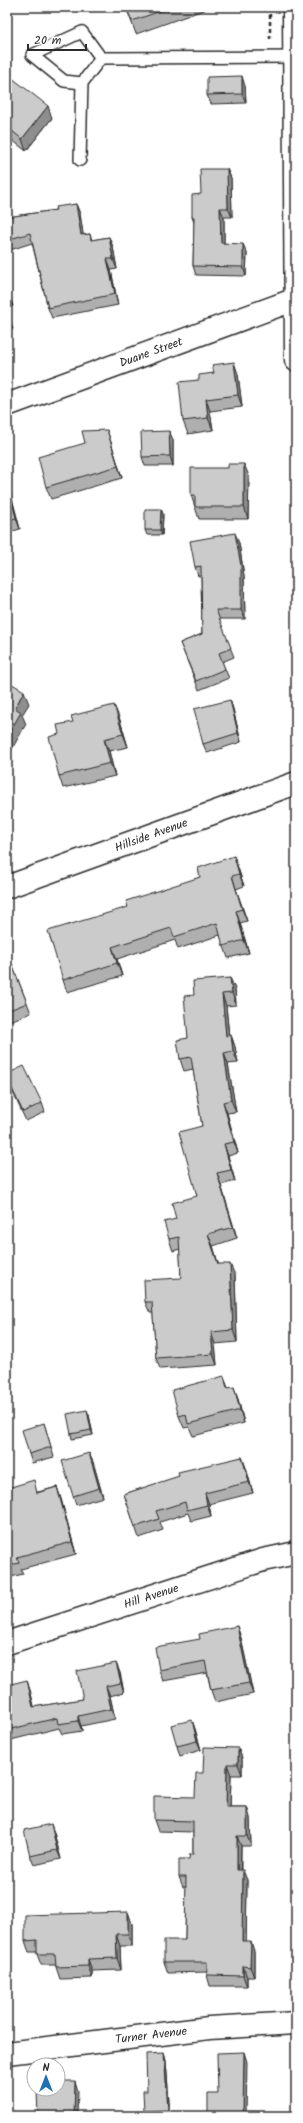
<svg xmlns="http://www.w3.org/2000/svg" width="303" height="2123" font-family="Kalam,sans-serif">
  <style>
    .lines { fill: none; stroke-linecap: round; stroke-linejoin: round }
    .lane-casing { stroke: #2b2b2b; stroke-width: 14 }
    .street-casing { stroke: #2b2b2b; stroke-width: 25 }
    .path { stroke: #2b2b2b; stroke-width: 2.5; stroke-dasharray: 4 3; stroke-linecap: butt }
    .lane { stroke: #fff; stroke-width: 11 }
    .street { stroke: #fff; stroke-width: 22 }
    .wall { fill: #afafaf; stroke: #2b2b2b }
    .shaded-wall { fill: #8e8e8e; stroke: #2b2b2b }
    .building { fill: #cbcbcb; stroke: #2b2b2b }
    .labels { text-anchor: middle; stroke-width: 3; stroke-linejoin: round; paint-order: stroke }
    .street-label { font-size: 12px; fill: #2b2b2b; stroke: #fff }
  </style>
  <rect width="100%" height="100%" fill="#fff"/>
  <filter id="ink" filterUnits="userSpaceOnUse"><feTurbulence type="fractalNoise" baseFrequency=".025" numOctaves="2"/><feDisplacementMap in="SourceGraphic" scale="8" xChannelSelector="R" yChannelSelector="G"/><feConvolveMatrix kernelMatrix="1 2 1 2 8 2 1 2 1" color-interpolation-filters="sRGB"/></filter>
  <g filter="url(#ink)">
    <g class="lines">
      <g class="lane-casing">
        <g id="lane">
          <path d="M82,83L64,81L32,55L82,32L101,58"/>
          <path d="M80,160L82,83L101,58L294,57"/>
        </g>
      </g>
      <g class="street-casing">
        <g id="street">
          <path d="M294,7L296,360"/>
          <path d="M7,405L296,299"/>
          <path d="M7,887L296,783"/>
          <path d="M7,1643L263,1560L296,1553"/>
          <path d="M7,2053L209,2028L296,2023"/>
        </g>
      </g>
      <path class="path" d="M270,7V42"/>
      <use href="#lane" class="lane"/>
      <use href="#street" class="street"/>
    </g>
    <g class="wall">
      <path d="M126,7H212L136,34Z"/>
      <path d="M7,74L52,118L26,151L7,136Z"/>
      <path d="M245,86L246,103L211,104L207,95Z"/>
      <path d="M227,169L231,178L232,217H224V243L247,253L246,276L196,275L193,266L194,223L192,217L201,194Z"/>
      <path d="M76,204L80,214L83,235L90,234L92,240L109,237L113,247L117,269L111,270L118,305L52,318L48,308L32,243L7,251V217L56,210Z"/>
      <path d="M7,288L13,306L7,307Z"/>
      <path d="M7,312L13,329L7,331Z"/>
      <path d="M214,373L238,374L242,407L210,411L213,430L188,434L183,421L199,380Z"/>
      <path d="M169,431L173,440V466H145L142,457Z"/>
      <path d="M111,442L122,478L51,499L46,487Z"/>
      <path d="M249,476L248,519H199L191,495Z"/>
      <path d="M7,482L10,491L20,529L7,533Z"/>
      <path d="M161,509L163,514L162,535H147L145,530Z"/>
      <path d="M239,543L244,576L245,619H219L234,657L222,662L229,678L199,690L180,643L202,634L201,576H198L195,567Z"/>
      <path d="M230,700L233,709L241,742L207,753L203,744Z"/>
      <path d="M119,717L128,747L109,751L115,776L63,788L59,776V734Z"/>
      <path d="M234,856L244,886L236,889L247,921L240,923L249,953L228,958L220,935L178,949L175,940L117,959L122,976L67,992L63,980L128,907L200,877Z"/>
      <path d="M8,954L31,1013L7,1022V955Z"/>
      <path d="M230,978L235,989L236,1005L226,1006L229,1036L231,1035L235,1047L238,1063L228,1064L236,1112L227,1113L238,1153L228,1156L235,1181L221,1185L237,1238L213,1246L218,1264L235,1275L237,1342L215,1344L217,1365L160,1369L156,1358L153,1313H150L145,1302L181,1278L180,1249L173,1251L169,1239L176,1219L197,1196L202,1126L193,1069L184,1071L180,1059L188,1038L194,995Z"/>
      <path d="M7,1074L42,1103L45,1112L26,1121L9,1084L7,1079Z"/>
      <path d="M224,1376L228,1388L238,1399L244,1423L193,1436L189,1427L184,1428L179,1416Z"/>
      <path d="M89,1415L93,1435L72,1439L71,1434Z"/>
      <path d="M44,1423L54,1457L32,1463L29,1454Z"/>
      <path d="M242,1457L246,1468L253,1493L209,1504L211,1516L191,1521L188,1513L160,1522L163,1530L139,1538L124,1494Z"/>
      <path d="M93,1462L103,1497L76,1505L73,1496Z"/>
      <path d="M7,1484L8,1488L38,1492L57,1487L61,1499L76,1554L21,1569L23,1574L7,1578Z"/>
      <path d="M237,1626L241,1638L253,1694L215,1702L211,1690L207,1673L163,1681L159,1670L200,1639Z"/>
      <path d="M116,1663L120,1673L124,1692L110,1696L115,1719L81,1726L82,1731L62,1734L59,1728L11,1740L10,1738H7V1685L30,1690L34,1707L83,1699Z"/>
      <path d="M192,1720L195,1729L201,1750L180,1756L177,1746Z"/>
      <path d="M238,1748L242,1758V1775H231L230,1807H247L250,1818L251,1846H241V1870L247,1880L246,1941L254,1951V1977H247V1986H210L207,1975V1972L168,1973L164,1962L185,1940L186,1887H183L179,1877L193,1854V1832L158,1831L154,1820L195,1797L203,1773Z"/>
      <path d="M54,1833L61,1859L34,1865L30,1856Z"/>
      <path d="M128,1912L132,1924V1946H120L121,1970L92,1971V1978L60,1979L56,1967V1965H41L37,1954V1952H29L25,1941Z"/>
      <path d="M7,1979L10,1988L7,1989Z"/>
      <path d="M164,2053L166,2061L170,2116H146L144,2111Z"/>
    </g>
    <g class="shaded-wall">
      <path d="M242,76L245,86L246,103L242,94Z"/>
      <path d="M48,106L52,118L26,151L22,139Z"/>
      <path d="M227,169L231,178L232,217L228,208Z"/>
      <path d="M76,204L80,214L85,246L81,235Z"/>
      <path d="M220,208L224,217V253L221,243Z"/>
      <path d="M109,237L113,247L117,269L113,259Z"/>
      <path d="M243,244L247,253L246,276L243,267Z"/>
      <path d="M107,259L111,270L118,305L115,294Z"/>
      <path d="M234,362L238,374L242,407L238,395Z"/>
      <path d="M206,399L210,411L213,430L208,418Z"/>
      <path d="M107,430L111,442L122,478L118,466Z"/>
      <path d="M169,431L173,440V466L170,456Z"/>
      <path d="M244,464L249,476L248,519L244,507Z"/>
      <path d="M7,482L10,491L20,529L16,518Z"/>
      <path d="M161,509L163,514L162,535L160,530Z"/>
      <path d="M235,533L239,543L244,576L245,619L241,610Z"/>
      <path d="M24,691L29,704L22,715L26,724L8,756L7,754V737L15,708Z"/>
      <path d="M230,700L233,709L241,742L238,733Z"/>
      <path d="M114,705L119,717L128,747L123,734Z"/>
      <path d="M104,739L109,751L115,776L110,763Z"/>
      <path d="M234,856L244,886L239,874Z"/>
      <path d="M232,876L236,889L247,921L242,909Z"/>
      <path d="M236,911L240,923L249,953L244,940Z"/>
      <path d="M112,947L117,959L122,976L117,963Z"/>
      <path d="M230,978L235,989L236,1005L232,993Z"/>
      <path d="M222,994L226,1006L230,1048L226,1036Z"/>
      <path d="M231,1035L235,1047L238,1063L233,1051Z"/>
      <path d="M224,1053L228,1064L236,1112L231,1100Z"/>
      <path d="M223,1102L227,1113L238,1153L234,1142Z"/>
      <path d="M224,1144L228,1156L235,1181L231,1170Z"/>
      <path d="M217,1173L221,1185L237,1238L233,1227Z"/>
      <path d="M208,1234L213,1246L222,1276Z"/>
      <path d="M230,1264L235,1275L237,1342L233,1330Z"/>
      <path d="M211,1332L215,1344L217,1365L213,1354Z"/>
      <path d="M234,1387L238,1399L244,1423L240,1410Z"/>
      <path d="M87,1410L89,1415L93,1435L91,1430Z"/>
      <path d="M89,1453L93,1462L103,1497L99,1488Z"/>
      <path d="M242,1457L246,1468L253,1493L249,1482Z"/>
      <path d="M57,1487L61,1499L76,1554L72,1542Z"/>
      <path d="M205,1493L209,1504L211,1516L207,1505Z"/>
      <path d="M237,1626L241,1638L253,1694L249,1683Z"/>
      <path d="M116,1663L120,1673L124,1692L121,1683Z"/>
      <path d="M27,1680L30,1690L37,1717L33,1707Z"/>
      <path d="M106,1686L110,1696L115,1719L111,1709Z"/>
      <path d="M78,1716L81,1726L82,1731L78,1721Z"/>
      <path d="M192,1720L195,1729L201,1750L197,1741Z"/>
      <path d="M238,1748L242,1758V1775L238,1764Z"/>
      <path d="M227,1764L231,1775L230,1818L226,1807Z"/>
      <path d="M247,1807L250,1818L251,1846L247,1836Z"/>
      <path d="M51,1824L54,1833L61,1859L57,1850Z"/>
      <path d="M237,1836L241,1846L240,1880L237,1870Z"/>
      <path d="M243,1870L247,1880L246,1951L242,1941Z"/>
      <path d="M128,1912L132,1924V1946L128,1934Z"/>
      <path d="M116,1934L120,1946L121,1970L117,1958Z"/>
      <path d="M251,1941L254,1951V1977L250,1967Z"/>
      <path d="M88,1959L92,1971V1978L88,1966Z"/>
      <path d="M243,1966L247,1977V1986L243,1976Z"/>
      <path d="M244,2052L247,2062L246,2116H243Z"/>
      <path d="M164,2053L166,2061L170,2116L168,2110Z"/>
      <path d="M75,2081L78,2091L77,2116H74Z"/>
    </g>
    <g class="building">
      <path d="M126,7H172L132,21Z"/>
      <path d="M7,74L48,106L22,139L7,127Z"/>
      <path d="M242,76V94L207,95V77Z"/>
      <path d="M200,169H227L228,208H220L221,243L243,244V267L193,266L194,217H192V195L201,194Z"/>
      <path d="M76,204L81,235L90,234L91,240L109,237L113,259H107L115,294L48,308L30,233L7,240V217L56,210L55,207Z"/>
      <path d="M234,362L238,395L206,399L208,418L183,421L179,382L199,380V375L214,373L212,365Z"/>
      <path d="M107,430L118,466L46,487L38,457L85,443L82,431Z"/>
      <path d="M169,431L170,456L142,457L141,432Z"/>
      <path d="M228,464H244V507H195V495H191V468H228Z"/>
      <path d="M7,483L16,518L7,520Z"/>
      <path d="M145,509H161L160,530H145Z"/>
      <path d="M235,533L241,566V610H216L231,648L219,653L225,669L196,681L180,643L202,634L201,566L195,567L190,541Z"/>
      <path d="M7,681L24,691L15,708L21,712L7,737Z"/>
      <path d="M230,700L238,733L203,744L194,709Z"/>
      <path d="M114,705L123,734L104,739L110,763L59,776L49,737L59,734L57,725L73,722L71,716Z"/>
      <path d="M234,856L239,874L232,876L242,909L236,911L244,940L223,946L217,923L174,937L171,928L112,947L117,963L63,980L48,931L128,907L126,901L200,877L198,868Z"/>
      <path d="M8,954L27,1003L7,1011V955Z"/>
      <path d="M230,978L232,993L222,994L226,1036L231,1035L233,1051L224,1053L231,1100L223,1102L234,1142L224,1144L231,1170L217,1173L233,1227L208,1234L218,1264H230L233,1330L211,1332L213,1354L156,1358L152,1302H145L144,1280L181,1278L179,1237L169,1239L164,1222L176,1219L172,1203L197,1196L179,1132L202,1126L191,1057L180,1059L177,1040L188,1038L184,996L194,995L193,981Z"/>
      <path d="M24,1066L42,1103L23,1112L7,1078V1074Z"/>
      <path d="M224,1376L227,1388L234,1387L240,1410L188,1424L186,1414L179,1416L172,1390Z"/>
      <path d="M87,1410L91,1430L71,1434L67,1414Z"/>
      <path d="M44,1423L51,1447L29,1454L22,1430Z"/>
      <path d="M89,1453L99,1488L73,1496L62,1461Z"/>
      <path d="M242,1457L249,1482L205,1493L207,1505L187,1510L185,1502L156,1511L159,1519L135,1527L124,1494L179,1476L178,1472Z"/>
      <path d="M34,1480L37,1493L57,1487L72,1542L17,1557L19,1563L7,1566V1484L8,1488Z"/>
      <path d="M237,1626L249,1683L211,1690L205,1661L159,1670L155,1647L200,1639L199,1634Z"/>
      <path d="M116,1663L121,1683L106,1686L111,1709L78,1716V1721L58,1724L57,1718L7,1730V1685L27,1680L33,1707L83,1699L77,1671Z"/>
      <path d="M192,1720L197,1741L177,1746L171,1725Z"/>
      <path d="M204,1747L238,1748V1764H227L226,1807H247V1836H237V1870H243L242,1941H251L250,1967L243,1966V1976L207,1975V1962H164V1940H185L186,1877H179V1859H189L190,1854H193V1821L154,1820V1796L195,1797L196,1773H203Z"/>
      <path d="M51,1824L57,1850L30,1856L24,1830Z"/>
      <path d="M128,1912V1934H116L117,1958L88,1959V1966L56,1967L55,1954H37V1940L25,1941V1915Z"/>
      <path d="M244,2052L243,2116H208V2094H218L217,2053Z"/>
      <path d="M164,2053L168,2110L144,2111L143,2091H147L146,2054Z"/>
      <path d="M58,2081H75L74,2116H38L37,2091H45V2089H58Z"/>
    </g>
  </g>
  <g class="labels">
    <g class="street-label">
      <text transform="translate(151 352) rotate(-20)" y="4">Duane Street</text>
      <text transform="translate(151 835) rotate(-20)" y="4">Hillside Avenue</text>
      <text transform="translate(151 1596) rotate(-18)" y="4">Hill Avenue</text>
      <text transform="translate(151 2035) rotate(-7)" y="4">Turner Avenue</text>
    </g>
  </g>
  <rect width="303" height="2123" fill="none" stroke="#fff" stroke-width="24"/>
  <rect x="12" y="12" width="279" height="2099" fill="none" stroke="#2b2b2b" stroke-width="1.5" filter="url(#ink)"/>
  <g transform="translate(46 2077)"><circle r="19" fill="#ffffff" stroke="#aaaaaa"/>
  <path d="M0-3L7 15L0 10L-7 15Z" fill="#1f6fb2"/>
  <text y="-6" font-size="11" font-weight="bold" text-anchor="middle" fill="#2b2b2b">N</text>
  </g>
  <path d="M28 44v6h58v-6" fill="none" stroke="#2b2b2b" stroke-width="2"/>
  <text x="34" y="44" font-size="12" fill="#2b2b2b" stroke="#ffffff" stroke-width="3" paint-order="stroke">20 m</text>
</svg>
